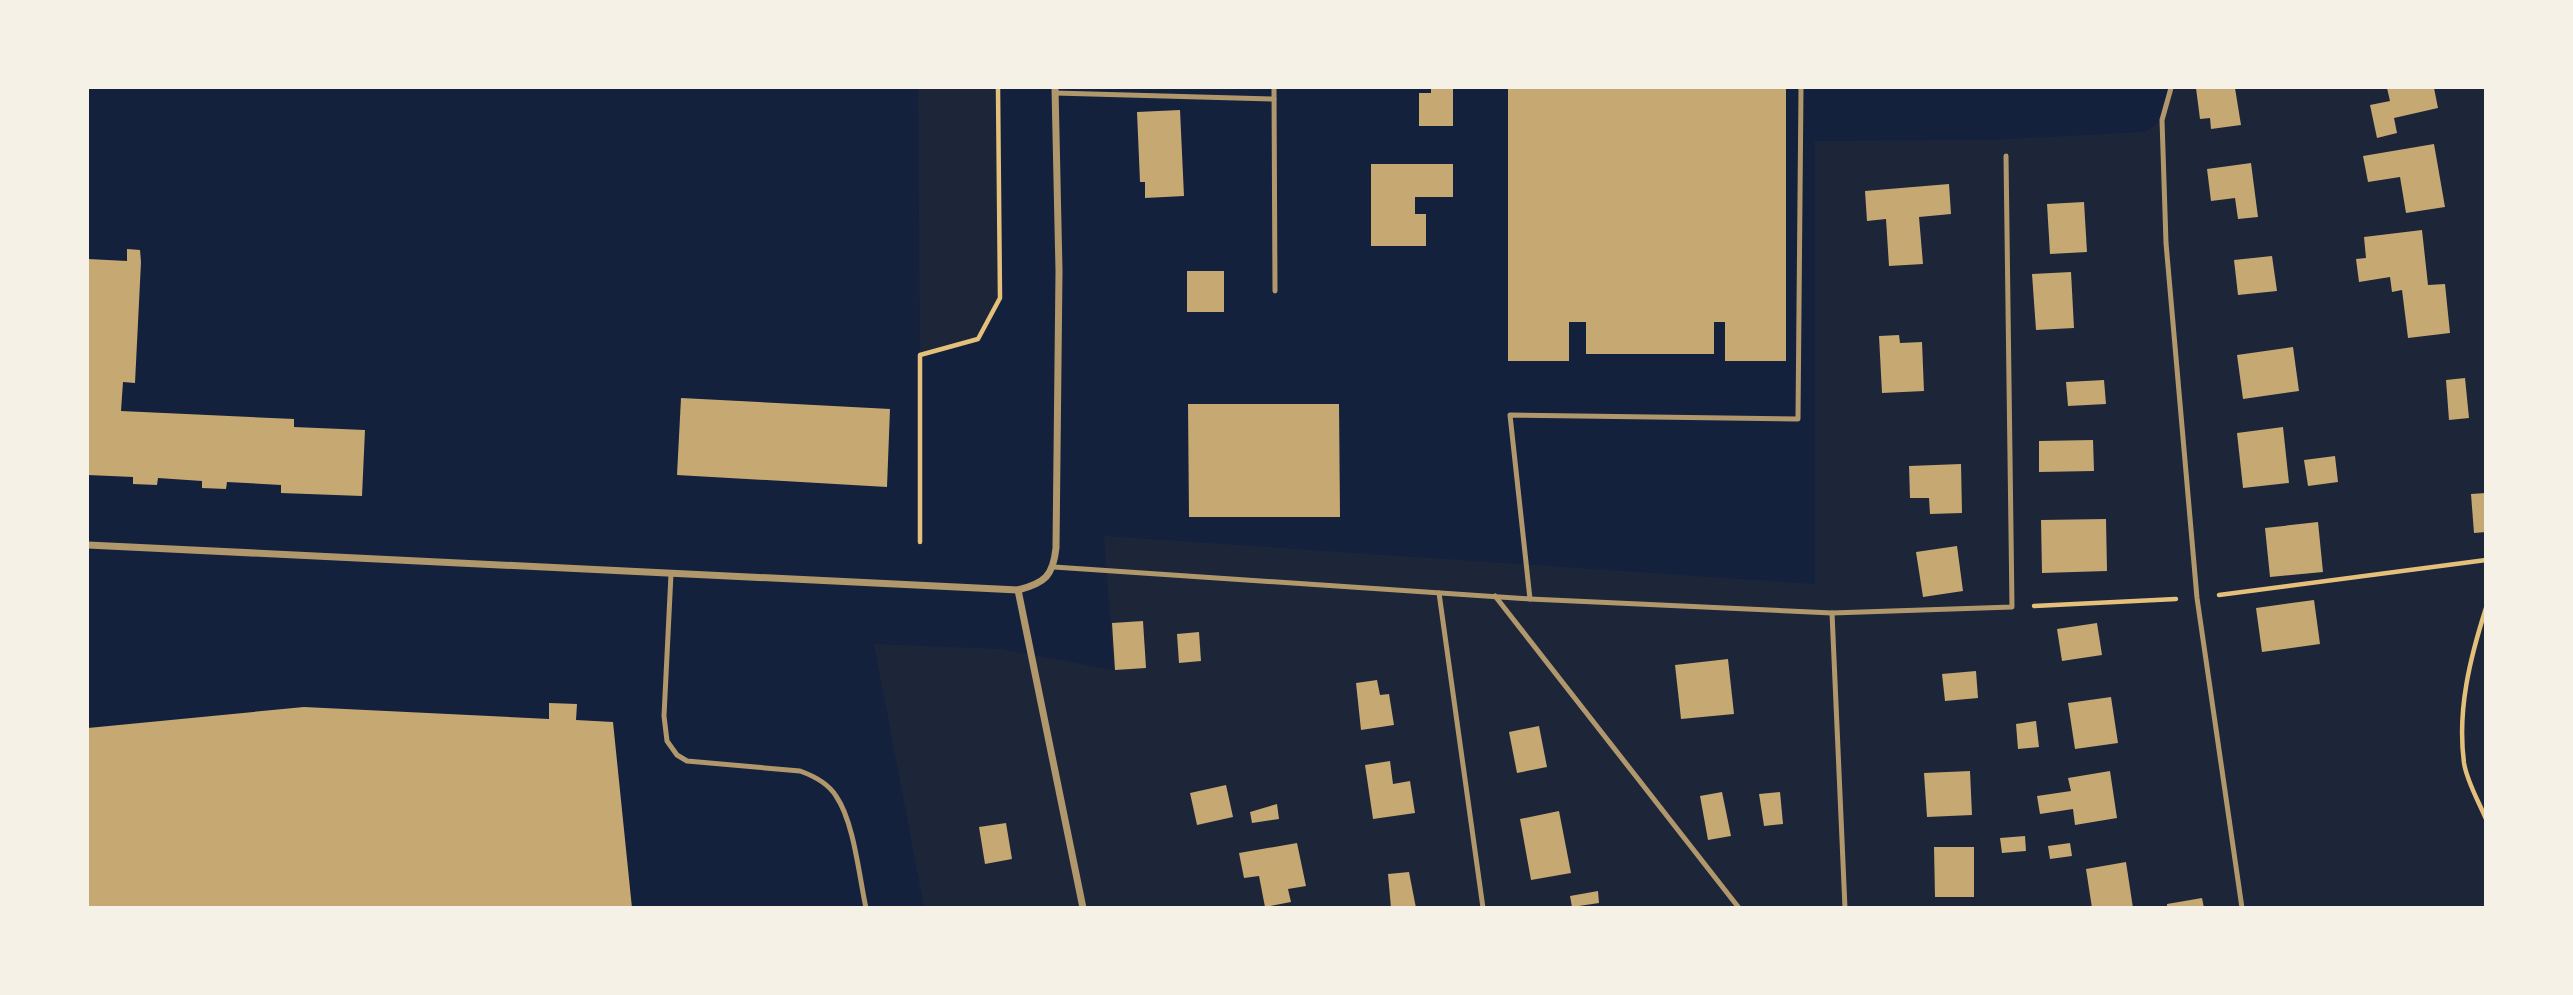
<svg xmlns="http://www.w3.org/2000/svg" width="2573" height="995" font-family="'Fira Sans Condensed',sans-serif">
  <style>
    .green { fill: #1d2539 }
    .building { fill: #c6a872 }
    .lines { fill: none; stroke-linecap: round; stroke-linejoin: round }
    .path { stroke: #e5c07b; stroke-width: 4.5 }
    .service { stroke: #b1986c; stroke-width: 5 }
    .minor { stroke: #b1986c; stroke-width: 7 }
  </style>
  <rect width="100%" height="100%" fill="#14213d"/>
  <g class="green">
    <path d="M918,88H998L1000,298L978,339L920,354Z"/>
    <path d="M2171,88H2485V907H924L874,644L1000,649L1114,670L1104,536L1815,584V141L1987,140L2145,132L2162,120Z"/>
  </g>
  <g class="building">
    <path d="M1431,88H1453V126H1419V93H1431Z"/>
    <path d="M1508,88H1786V361H1725V322H1714V354H1586V322H1569V361H1508Z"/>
    <path d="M2196,88H2235L2241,125L2211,129L2210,118L2200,119Z"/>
    <path d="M2387,88H2434L2438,108L2394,118L2397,133L2377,138L2370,105L2390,101Z"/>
    <path d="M1180,110L1184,196L1145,198V182H1140L1137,112Z"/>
    <path d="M2434,144L2445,207L2406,213L2400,177L2368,182L2363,156Z"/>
    <path d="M2251,163L2258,217L2238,219L2235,198L2211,201L2207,169Z"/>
    <path d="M1371,164H1453V197H1415V214H1426V246H1371Z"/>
    <path d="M1949,184L1951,214L1919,217L1923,264L1889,266L1886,219L1867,221L1865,191Z"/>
    <path d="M2084,202L2087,252L2050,254L2047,204Z"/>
    <path d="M2422,230L2428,285L2445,284L2450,333L2408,338L2402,290L2392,292L2390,277L2359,282L2356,259L2366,258L2364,237Z"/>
    <path d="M127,249L140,250L141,262L135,383L123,382L121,411L294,419V427L365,430L362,496L281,493V485L227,482L226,489L202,488V481L158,478L157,485L133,484V477L88,475V259L127,261Z"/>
    <path d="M2272,256L2277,291L2238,295L2234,260Z"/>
    <rect x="1187" y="271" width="37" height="41"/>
    <path d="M2071,272L2074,328L2036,330L2032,274Z"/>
    <path d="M1899,335L1900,343L1922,342L1924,391L1882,393L1879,336Z"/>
    <path d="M2293,347L2299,391L2243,399L2237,355Z"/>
    <path d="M2465,378L2469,418L2449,420L2446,380Z"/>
    <path d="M2104,380L2106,404L2068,406L2066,382Z"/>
    <path d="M681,398L890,409L887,487L677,475Z"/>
    <path d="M1188,404H1339L1340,517H1189Z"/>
    <path d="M2283,427L2289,483L2243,488L2237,433Z"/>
    <path d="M2093,440L2094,471L2039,472V441Z"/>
    <path d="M2335,456L2338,482L2308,486L2304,460Z"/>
    <path d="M1961,464L1962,513L1930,514L1929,498H1910L1909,466Z"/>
    <path d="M2486,493V532L2474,533L2471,494Z"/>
    <path d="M2106,519L2107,571L2042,573L2041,520Z"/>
    <path d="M2318,522L2323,572L2270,577L2265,528Z"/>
    <path d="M1957,546L1963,591L1923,597L1916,552Z"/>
    <path d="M2314,600L2320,644L2262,652L2256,608Z"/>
    <path d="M1143,621L1146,668L1115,670L1112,623Z"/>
    <path d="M2097,623L2102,655L2062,661L2057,629Z"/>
    <path d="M1199,632L1201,661L1179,663L1177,634Z"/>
    <path d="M1728,659L1734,714L1681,719L1675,665Z"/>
    <path d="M1976,671L1978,698L1945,701L1942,674Z"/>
    <path d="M1377,680L1380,695L1389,694L1394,725L1361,730L1356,683Z"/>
    <path d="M2111,697L2118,743L2075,749L2068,703Z"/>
    <path d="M549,703L577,704L576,720L613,722L632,908H88V728L304,707L549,719Z"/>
    <path d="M2036,721L2039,747L2018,749L2016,724Z"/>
    <path d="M1539,726L1547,767L1517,773L1509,732Z"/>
    <path d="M1390,761L1393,784L1410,781L1415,813L1373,819L1365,765Z"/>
    <path d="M1970,771L1972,815L1927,817L1924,773Z"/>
    <path d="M2110,771L2117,818L2075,825L2073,809L2040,814L2037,796L2071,791L2068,778Z"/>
    <path d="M1226,785L1233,817L1197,825L1190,793Z"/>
    <path d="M1722,792L1731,836L1708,840L1700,796Z"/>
    <path d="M1780,792L1783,824L1764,826L1759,794Z"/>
    <path d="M1277,804L1279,819L1252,823L1250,812Z"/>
    <path d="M1559,811L1571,873L1531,880L1520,819Z"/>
    <path d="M1006,823L1012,859L985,864L979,827Z"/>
    <path d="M2025,836L2026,851L2002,853L2000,838Z"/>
    <path d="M1297,843L1306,886L1288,889L1291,902L1265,907L1259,876L1244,878L1239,853Z"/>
    <path d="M2070,843L2072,856L2050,859L2048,846Z"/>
    <path d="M1934,847H1974V897H1935Z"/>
    <path d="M2126,862L2133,908H2092L2086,869Z"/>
    <path d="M1409,872L1416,908H1391L1388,874Z"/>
    <path d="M1598,891L1599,903L1572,907L1570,896Z"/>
    <path d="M2202,898L2204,908H2167V904Z"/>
  </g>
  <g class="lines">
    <g class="path">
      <path d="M920,542V355L978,339L1000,298L998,88"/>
      <path d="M2219,595L2486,560"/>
      <path d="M2034,606L2176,599"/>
      <path d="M2486,608C2470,658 2457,710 2464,763C2467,782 2479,802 2486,819"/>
    </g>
    <g class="service">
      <path d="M1274,88L1275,291"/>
      <path d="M2171,88L2162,120L2166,243L2197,598L2242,908"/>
      <path d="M1055,93L1274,99"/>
      <path d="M1054,567L1530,599L1832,613L2012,607L2006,156"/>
      <path d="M671,574L664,716L667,741L677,755L687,761L800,771C814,776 828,783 836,796C854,822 859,876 866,908"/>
      <path d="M1439,593L1483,908"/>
      <path d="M1495,596L1739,908"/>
      <path d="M1530,599L1510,415L1798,419L1801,88"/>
      <path d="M1832,613L1845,908"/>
    </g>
    <g class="minor">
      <path d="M88,545L1018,590C1045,583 1053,576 1056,548L1059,271L1055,88"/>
      <path d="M1018,590L1083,908"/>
    </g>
  </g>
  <rect width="2573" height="995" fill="none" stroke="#f6f1e7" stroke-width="178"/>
</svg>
